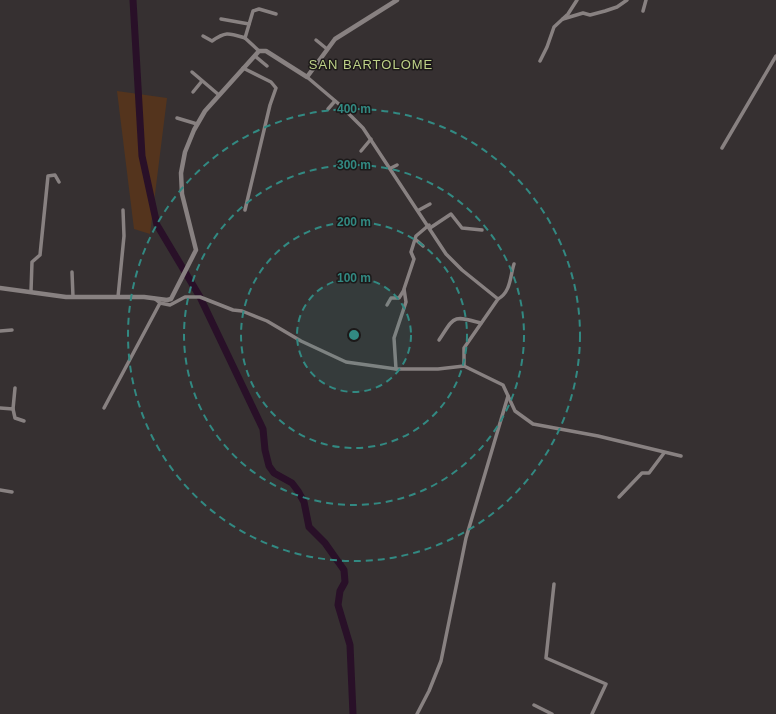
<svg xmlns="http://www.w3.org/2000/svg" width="776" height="714" font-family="Arial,sans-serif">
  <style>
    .green { fill: #54341d }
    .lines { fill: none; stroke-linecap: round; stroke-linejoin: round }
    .river { stroke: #291028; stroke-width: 7 }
    .minor { stroke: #888181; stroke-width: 3.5 }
    .tertiary { stroke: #888181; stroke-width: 4.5 }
    .ring { fill: none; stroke: #328982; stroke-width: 2; stroke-dasharray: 7 5 }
    .labels { text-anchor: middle; stroke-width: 3; stroke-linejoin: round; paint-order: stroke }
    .quarter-label { font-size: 13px; letter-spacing: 1px; fill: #bdd187; stroke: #1c1919 }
    .centre { fill: #328982; stroke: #1c1919; stroke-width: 2 }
    .ring-label { font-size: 12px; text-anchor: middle; font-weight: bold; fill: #328982; stroke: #1c1919; stroke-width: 3; stroke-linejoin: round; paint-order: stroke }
  </style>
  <rect width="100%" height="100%" fill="#363031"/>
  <path class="green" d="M117,91L167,98L150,234L134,229Z"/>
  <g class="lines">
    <path class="river" d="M133,0L142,156L157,225L200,297L263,429L265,450L269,466L274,473L292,483L298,491L304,502L309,527L325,543L344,570L345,582L340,591L338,605L350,645L353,714"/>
    <g class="minor">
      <path d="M643,11L646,0"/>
      <path d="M221,19L249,24"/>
      <path d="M563,19L583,13L590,15L605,11L617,7L627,0"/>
      <path d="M203,36L212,41C226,31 229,33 245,38"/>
      <path d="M316,40L327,49"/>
      <path d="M259,51L245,38L253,11L259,9L276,14"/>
      <path d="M255,56L267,66"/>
      <path d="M540,61L547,47L554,27L568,14L577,0"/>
      <path d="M243,68L271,82L276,88L270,105L245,210"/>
      <path d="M192,72L219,95"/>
      <path d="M307,77L340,105L363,128L446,254L462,270L498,299L464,348V366"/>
      <path d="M193,92L202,81"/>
      <path d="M328,109L335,101"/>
      <path d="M177,118L197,124"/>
      <path d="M722,148L776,56"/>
      <path d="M361,151L371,139"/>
      <path d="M391,168L397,165"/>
      <path d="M419,210L430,204"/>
      <path d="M430,228L451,214L462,228L482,230"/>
      <path d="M415,239L423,246"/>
      <path d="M72,272L73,297"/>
      <path d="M31,291L32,262L40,255L48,176L55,175L59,182"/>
      <path d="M118,297L124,236L123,210"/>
      <path d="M154,298L160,303L170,305L185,297H200L233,310L242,311L267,321L301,341L346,362L396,369H438L464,366L503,385L515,411L533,424L598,436L681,456"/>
      <path d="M498,299C511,292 510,276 514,264"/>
      <path d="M387,305L391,298H399L404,290"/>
      <path d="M0,331L12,330"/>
      <path d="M439,340C455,316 452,315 481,323"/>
      <path d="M396,369L394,338L406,302L404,289L414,259L411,252L416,236L429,225"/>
      <path d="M0,408L13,409L15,388"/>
      <path d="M104,408L160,303"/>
      <path d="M13,409L15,418L24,421"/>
      <path d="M0,490L12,492"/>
      <path d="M619,497L642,473H649L664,453"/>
      <path d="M554,584L546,658L606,684L592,714"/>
      <path d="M534,705L552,714"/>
      <path d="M417,714L429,691L441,661L466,538L508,396"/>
    </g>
    <path class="tertiary" d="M0,288L66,297H144L167,300L171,299L196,250L182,194L181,173L185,152L194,130L205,111L259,51H266L307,77L335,39L397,0"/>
  </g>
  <circle cx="354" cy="335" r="57" fill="#328982" fill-opacity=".12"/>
  <g class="ring">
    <circle cx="354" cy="335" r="57"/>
    <circle cx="354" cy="335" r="113"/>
    <circle cx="354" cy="335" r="170"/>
    <circle cx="354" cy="335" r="226"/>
  </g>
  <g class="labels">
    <g class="quarter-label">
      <text x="371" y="69">SAN BARTOLOME</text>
    </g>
  </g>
  <circle cx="354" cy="335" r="6" class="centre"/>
  <g class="ring-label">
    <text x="354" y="113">400 m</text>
    <text x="354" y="169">300 m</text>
    <text x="354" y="226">200 m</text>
    <text x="354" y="282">100 m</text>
  </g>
</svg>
